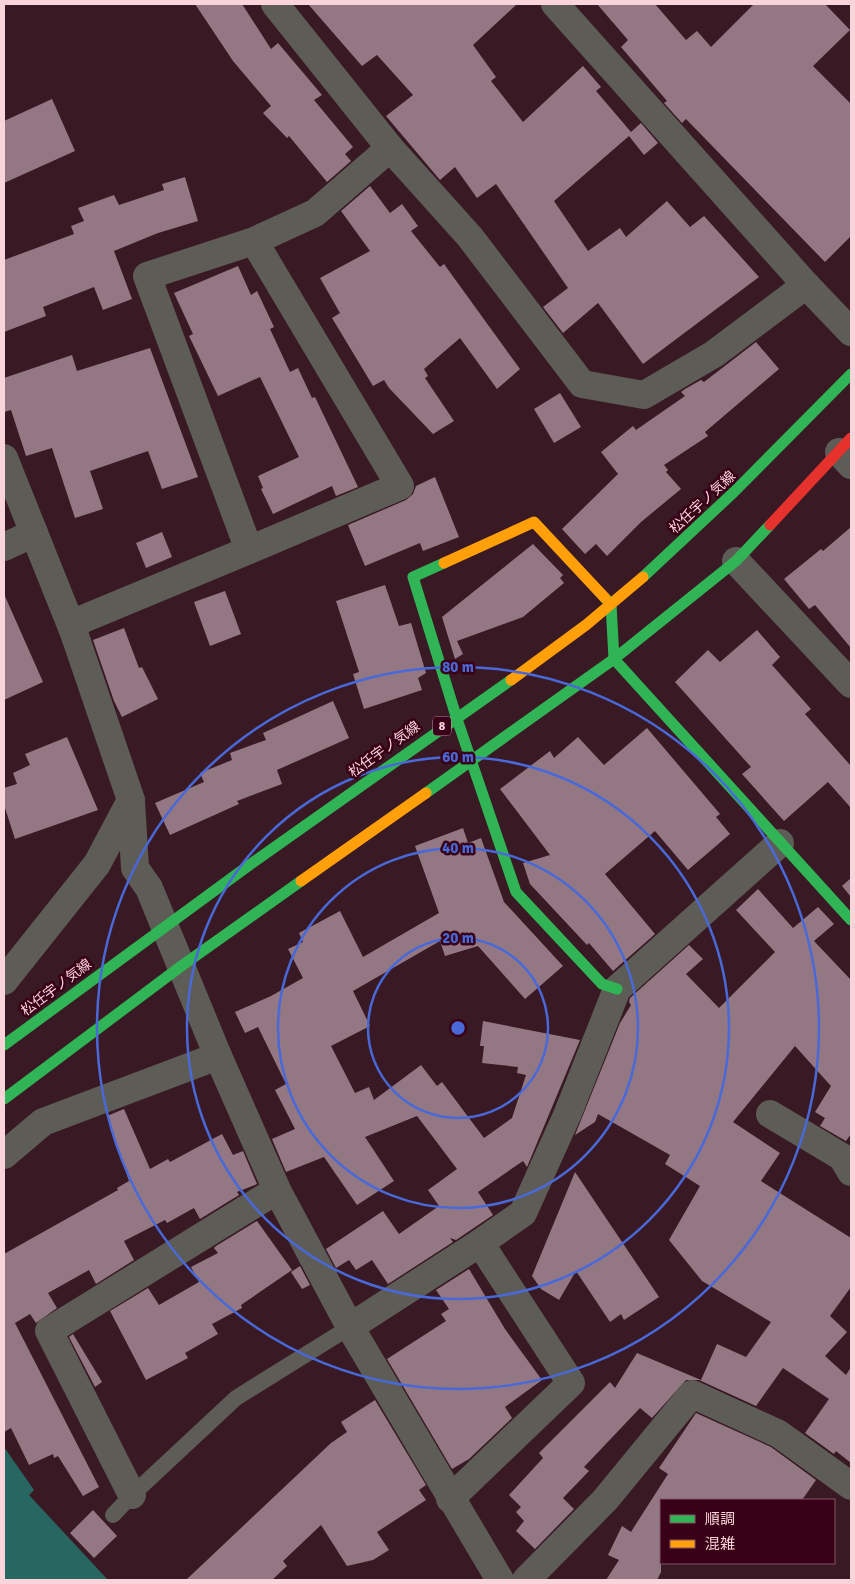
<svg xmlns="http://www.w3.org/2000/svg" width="855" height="1584" font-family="Signika,'Noto Sans JP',sans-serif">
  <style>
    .water { fill: #286761 }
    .building { fill: #937884 }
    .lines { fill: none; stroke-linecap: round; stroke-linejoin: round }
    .lane { stroke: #5e5c56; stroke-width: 16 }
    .street { stroke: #5e5c56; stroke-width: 28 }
    .fast { stroke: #30b455; stroke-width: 11 }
    .slow { stroke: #ff9f0a; stroke-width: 11 }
    .jam { stroke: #e5322d; stroke-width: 11 }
    .ring { fill: none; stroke: #4969d9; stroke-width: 2.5 }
    .labels { text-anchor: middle; stroke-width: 5; stroke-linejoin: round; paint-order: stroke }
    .shield { fill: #390117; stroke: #c095a0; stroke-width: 1 }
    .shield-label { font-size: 12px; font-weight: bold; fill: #fad4db }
    .street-label { font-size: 14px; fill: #fad4db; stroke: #390117 }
    .centre { fill: #4969d9; stroke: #390117; stroke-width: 2.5 }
    .ring-label { font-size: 15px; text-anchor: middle; font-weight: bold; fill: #4969d9; stroke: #390117; stroke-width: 5; stroke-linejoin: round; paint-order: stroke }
  </style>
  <rect width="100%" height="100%" fill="#381924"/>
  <path class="water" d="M4,1447L34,1490L29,1495L108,1580H4Z"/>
  <g class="building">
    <path d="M195,4H242L271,49L278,43L322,95L314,100L353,147L345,154L351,161L327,182L289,136L287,138L263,113L271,106L233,61Z"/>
    <path d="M308,4H517L473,45L496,77L491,81L523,122L583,66L601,87L596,91L631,132L641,123L658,143L644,155L629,136L554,201L588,251L620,228L626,237L667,201L690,227L704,216L759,277L643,364L598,303L563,333L543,307L568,288L496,184L477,198L455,167L440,180L386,116L413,95L377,55L362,66Z"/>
    <path d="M597,4H655L686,40L697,31L711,47L754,4H825L850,30L813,66L851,104V236L825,262L686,119L682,123L664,103L667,101L621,47L628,40Z"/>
    <path d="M52,99L75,151L4,183V121Z"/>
    <path d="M185,177L198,221L158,233L114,251L132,299L103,310L94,287L43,307L46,316L4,332V260L74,234L71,226L84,221L78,208L114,195L119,205L164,190L162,184Z"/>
    <path d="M370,186L390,213L402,204L418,226L411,231L440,267L444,264L520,369L497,389L460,338L424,369L428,376L425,378L454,421L433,434L389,388L384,380L373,386L332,318L340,313L320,278L370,251L341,211Z"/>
    <path d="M238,266L251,295L257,291L274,327L270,329L290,372L298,368L312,398L315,397L358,487L336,496L332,486L273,514L261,489L263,488L258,476L299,457L260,377L218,396L189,336L193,334L174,293Z"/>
    <path d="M756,342L779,369L705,432L708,436L664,465L668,470L666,472L681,489L641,522L607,556L596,544L585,554L562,529L618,474L601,452L633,426L636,430L685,396L681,392L685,389L701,380L704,382Z"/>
    <path d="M150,348L198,477L162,489L148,451L90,471L103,509L75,518L52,448L26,456L11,410L4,412V378L72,355L77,371Z"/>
    <path d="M560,393L581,427L554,443L534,409Z"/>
    <path d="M435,477L459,537L423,551L420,543L365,566L348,525L406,500L413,494L416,486Z"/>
    <path d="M851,527V648L815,605L809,609L784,579L821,549L823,551Z"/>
    <path d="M162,532L172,557L146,568L136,543Z"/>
    <path d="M533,544L563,575L560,578L564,583L523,617L457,641L463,654L455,659L442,617Z"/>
    <path d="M385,585L399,626L411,623L426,673L418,678L422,690L364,709L353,674L359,672L336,601Z"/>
    <path d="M225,591L241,634L210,646L194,602Z"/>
    <path d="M4,594L43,682L4,700Z"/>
    <path d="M124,628L139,668L142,667L158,699L122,717L114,701L93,640Z"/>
    <path d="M757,630L780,657L772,665L811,709L805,714L851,766V808L828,782L784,821L742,774L751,767L675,682L708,650L720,662Z"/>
    <path d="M333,701L349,738L277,770L282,784L237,801L239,804L170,835L155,803L204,782L200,773L232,760L230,753L266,740L263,733Z"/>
    <path d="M647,728L720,814L716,817L730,834L688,870L655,831L605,874L655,934L613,971L589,943L587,945L530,884L523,863L550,855L500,789L550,751L554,758L578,737L604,765Z"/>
    <path d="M67,737L98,810L15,839L4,805V788L17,784L13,773L30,765L25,754Z"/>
    <path d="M463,828L468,843L481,838L504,902L563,966L525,999L478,946L445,956L440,941L353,991L370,1026L331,1046L355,1093L369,1087L374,1100L421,1065L437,1086L442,1082L484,1138L512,1118L526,1075L517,1073L518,1067L482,1063L484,1046H480L483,1021L580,1040L527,1167L523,1161L478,1192L493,1215L456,1240L450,1238L453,1242L388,1284L372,1260L356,1270L349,1260L336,1268L326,1249L383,1211L399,1234L439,1206L428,1190L457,1169L417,1116L365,1137L394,1181L357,1205L324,1157L286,1172L272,1139L295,1129L275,1090L286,1084L258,1027L245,1033L235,1012L271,996L303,978L288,949L303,942L299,933L340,911L363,957L439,913L415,846Z"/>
    <path d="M851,878V897L842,886Z"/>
    <path d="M758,889L793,928L818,907L834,924L814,941L851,980V1134L846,1141L820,1126L825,1118L815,1112L831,1086L795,1046L733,1122L780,1153L761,1181L851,1238V1287L830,1316L847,1332L825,1356L846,1375L851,1367V1463L836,1451L834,1454L805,1433L829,1399L783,1368L756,1406L699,1380H686L652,1418L640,1408L584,1467L589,1471L563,1498L574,1509L535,1549L516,1531L524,1521L516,1512L521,1507L509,1495L543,1458L539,1453L610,1382L615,1388L637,1353L701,1380L717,1344L746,1357L771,1322L702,1281L669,1240L700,1186L665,1164L670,1155L598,1114L595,1122L575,1135L620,1023L631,1005L629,1002L630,998L689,945L703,959L686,974L719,1008L775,952L736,910Z"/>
    <path d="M124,1109L150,1169L168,1159L170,1162L222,1134L233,1155L243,1151L257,1184L237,1192L239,1195L200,1219L194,1208L167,1223L165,1220L124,1241L134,1260L96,1284L89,1270L48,1293L57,1308L36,1323L30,1314L15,1323L99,1487L83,1496L58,1456L54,1458L53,1454L29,1465L11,1428L4,1432V1254L118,1190L117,1188L129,1181L107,1116Z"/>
    <path d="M575,1172L659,1297L624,1320L621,1314L610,1322L576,1271L559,1300L541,1289L532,1276Z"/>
    <path d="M257,1221L292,1270L241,1305L242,1308L212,1324L218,1334L185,1353L188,1358L146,1380L110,1311L148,1288L159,1305L199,1282L191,1267L218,1253L214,1248L216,1246Z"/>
    <path d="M300,1266L310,1285L302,1289L291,1272Z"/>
    <path d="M469,1269L505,1329L542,1380L505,1407L512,1418L469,1459L452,1469L387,1359L446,1321L441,1314L449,1309L436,1290Z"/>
    <path d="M73,1334L102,1382L95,1387L69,1337Z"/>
    <path d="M375,1400L426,1485L419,1490L426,1500L377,1532L389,1550L373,1560L347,1566L321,1525L283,1561L287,1566L272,1580H186L331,1443L347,1432L341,1422Z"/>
    <path d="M696,1413L771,1447L816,1480L802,1500H661V1572L657,1580H606L619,1560L608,1555L622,1526L631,1532L636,1524L668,1474L659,1468Z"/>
    <path d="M93,1510L117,1536L94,1558L70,1533Z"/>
  </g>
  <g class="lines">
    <path class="lane" d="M113,1515L132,1495L236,1398L350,1327"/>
    <g class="street">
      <path d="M275,4L390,148L470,237L582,384L644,395L714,354L806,285"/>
      <path d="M555,4L806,285L851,332"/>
      <path d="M839,452L851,465"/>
      <path d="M4,458L74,633L131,800L97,864L4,981"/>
      <path d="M4,547L34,533"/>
      <path d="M249,550L400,486L254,241"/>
      <path d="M736,561L851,684"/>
      <path d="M71,624L249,550L147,276L254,241L315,213L390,148"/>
      <path d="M131,801L135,868L149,888L218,1056"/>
      <path d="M770,1114L842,1157L851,1172"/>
      <path d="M4,1155L43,1122L218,1056L277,1190L350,1327L500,1580"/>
      <path d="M350,1327L480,1243"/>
      <path d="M132,1495L49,1331L277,1190"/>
      <path d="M450,1499L571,1383L480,1243L523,1213L568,1113L617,989L780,843"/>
      <path d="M526,1580L605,1500L692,1394L779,1434L851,1486"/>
    </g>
    <g class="fast">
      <path d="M444,563L413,577L456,716L516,892L602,984L617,989"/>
      <path d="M643,577L734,492L851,374"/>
      <path d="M605,598L611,604L614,659L851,920"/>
      <path d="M426,793L614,659L736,561L770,525"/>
      <path d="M4,1045L248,866L511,680"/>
      <path d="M4,1099L180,967L301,881"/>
    </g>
    <g class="slow">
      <path d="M444,563L534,522L605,598"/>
      <path d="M511,680L586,625L643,577"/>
      <path d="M301,881L426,793"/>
    </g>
    <path class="jam" d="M770,525L851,438"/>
  </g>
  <g class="ring">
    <circle cx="458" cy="1028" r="90"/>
    <circle cx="458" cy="1028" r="180"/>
    <circle cx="458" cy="1028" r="271"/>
    <circle cx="458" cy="1028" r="361"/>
  </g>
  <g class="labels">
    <rect class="shield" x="433" y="716.5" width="18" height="19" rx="4"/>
    <g class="shield-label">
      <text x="442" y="730">8</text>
    </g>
    <g class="street-label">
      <text transform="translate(702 502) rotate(-43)" y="5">松任宇ノ気線</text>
      <text transform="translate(384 749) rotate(-36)" y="5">松任宇ノ気線</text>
      <text transform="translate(56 987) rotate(-37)" y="5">松任宇ノ気線</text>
    </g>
  </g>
  <circle cx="458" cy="1028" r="8" class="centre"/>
  <g class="ring-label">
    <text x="458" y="672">80 m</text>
    <text x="458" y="762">60 m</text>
    <text x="458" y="853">40 m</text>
    <text x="458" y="943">20 m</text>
  </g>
  <rect width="855" height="1584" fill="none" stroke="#fad4db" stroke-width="10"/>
  <rect x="660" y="1499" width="175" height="65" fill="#390117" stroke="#865565"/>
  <rect x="670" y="1515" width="25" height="8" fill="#30b455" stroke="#865565"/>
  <text x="705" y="1524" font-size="15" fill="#fad4db">順調</text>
  <rect x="670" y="1540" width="25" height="8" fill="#ff9f0a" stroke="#865565"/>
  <text x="705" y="1549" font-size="15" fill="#fad4db">混雑</text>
</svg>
